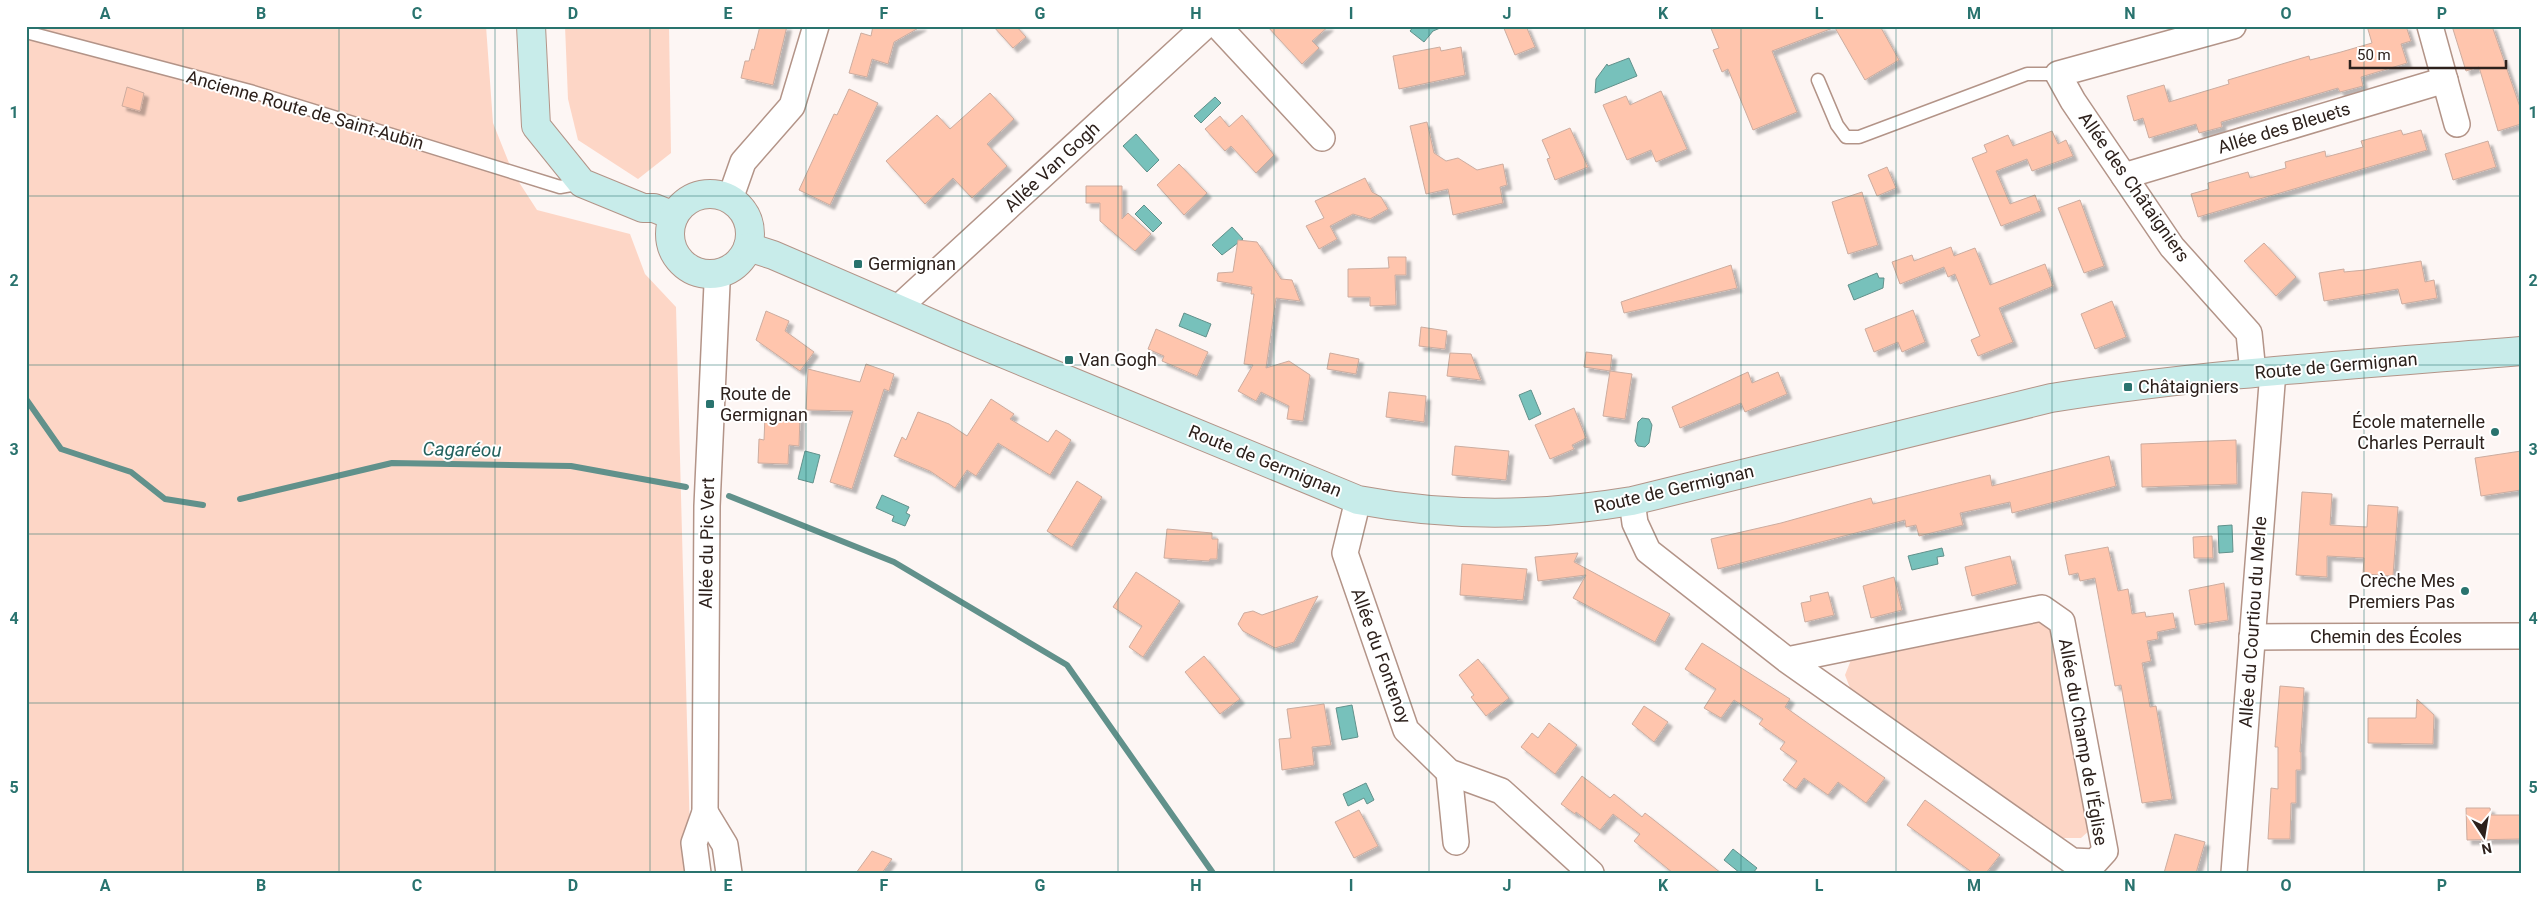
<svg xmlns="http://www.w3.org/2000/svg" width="2547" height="899" font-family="Roboto,sans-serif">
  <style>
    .green { fill: #fdd6c6 }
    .water { fill: #77c1bb; stroke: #61918b }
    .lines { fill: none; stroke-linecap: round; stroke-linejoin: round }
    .stream { stroke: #61918b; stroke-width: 6 }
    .building { fill: #ffc5ad; stroke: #ccac9f; filter: url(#shadow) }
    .lane-casing { stroke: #b39488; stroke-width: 15 }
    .street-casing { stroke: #b39488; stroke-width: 28 }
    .secondary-casing { stroke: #b39488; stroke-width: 30 }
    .lane { stroke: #fff; stroke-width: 12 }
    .street { stroke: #fff; stroke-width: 25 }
    .secondary { stroke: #c8ecea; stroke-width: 28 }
    .grid { fill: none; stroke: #29736e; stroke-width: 1; stroke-opacity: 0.55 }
    .poi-dot { fill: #29736e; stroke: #fff; stroke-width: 2 }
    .labels { text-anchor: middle; stroke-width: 4; stroke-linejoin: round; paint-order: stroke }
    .street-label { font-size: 18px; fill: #2d211c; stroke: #fff }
    .poi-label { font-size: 18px; fill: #2d211c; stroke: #fff; text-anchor: start }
    .water-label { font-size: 19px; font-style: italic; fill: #25625e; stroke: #fff }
    .neatline { fill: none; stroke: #29736e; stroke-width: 2 }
    .grid-label { font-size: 16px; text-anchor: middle; font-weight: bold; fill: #29736e }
  </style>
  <defs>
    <filter id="shadow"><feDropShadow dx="4.5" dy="4.5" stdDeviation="1" flood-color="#0004"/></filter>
  </defs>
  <rect width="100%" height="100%" fill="#fdf6f4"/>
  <g class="green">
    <path d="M26,26H486L493,123L513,173L537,210L630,234L645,274L676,307L691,873H26Z"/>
    <path d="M565,26H669L671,153L638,179L578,140L568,99Z"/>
    <path d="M2032,619L2046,622L2056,633L2091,829L2081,838H2063L1850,688L1845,675L1851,660Z"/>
  </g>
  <g class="water">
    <path d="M1414,26H1445L1433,31L1424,42L1410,31Z"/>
    <path d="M1629,58L1637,76L1595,93L1596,79L1607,64L1608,66Z"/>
    <path d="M1215,97L1221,103L1201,123L1194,116Z"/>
    <path d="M1136,134L1159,160L1147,172L1123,146Z"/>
    <path d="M1144,205L1162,223L1153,232L1135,214Z"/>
    <path d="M1232,227L1243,239L1222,255L1212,245Z"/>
    <path d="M1877,273L1879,278H1884L1883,288L1854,300L1848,285Z"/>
    <path d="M1184,313L1211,324L1206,337L1179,326Z"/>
    <path d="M1531,390L1541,414L1529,420L1519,395Z"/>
    <path d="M1642,418L1649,419L1652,425L1649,443L1645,447L1638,446L1635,441L1638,422Z"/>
    <path d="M805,451L820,455L813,483L798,479Z"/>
    <path d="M882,495L909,507L906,513L910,515L905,526L892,521L894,516L876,508Z"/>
    <path d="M2232,525L2233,552L2219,553L2218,526Z"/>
    <path d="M1942,548L1944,556L1937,557L1938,564L1912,570L1908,556Z"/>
    <path d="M1352,705L1358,737L1342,740L1336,708Z"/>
    <path d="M1366,783L1374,800L1367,804L1364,798L1348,806L1343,794Z"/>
    <path d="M1733,849L1757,868L1753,873H1740L1724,860Z"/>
  </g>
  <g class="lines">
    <g class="stream">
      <path d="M26,399L61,449L131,472L165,499L203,505"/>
      <path d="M729,496L894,562L1067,665L1213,873"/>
      <path d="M240,499L392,463L571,466L686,487"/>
    </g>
  </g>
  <g class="building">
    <path d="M760,26H787L773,85L741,78L745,61H749L752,49L754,50Z"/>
    <path d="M873,26H922L894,42L888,64L872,59L867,77L849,73L861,33L871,36Z"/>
    <path d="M993,26H1016L1026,37L1013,48Z"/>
    <path d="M1267,26H1329L1312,41L1319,48L1302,64Z"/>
    <path d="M1503,26H1526L1535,47L1515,55Z"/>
    <path d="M1710,26H1833V28L1772,51L1797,112L1753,130L1728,69L1722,72L1713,50L1719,48Z"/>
    <path d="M1834,26H1880L1899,60L1865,80Z"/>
    <path d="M2367,26H2406L2411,41L2401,44L2407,63L2361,77L2363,86L2340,92L2338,88L2221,122L2222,127L2199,133L2196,124L2149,138L2143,118L2134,121L2127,96L2164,85L2169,102L2229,84L2228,80L2309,56L2310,60L2341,52L2372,43Z"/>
    <path d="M2452,26H2492L2521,110V124L2498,131L2479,67L2466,71Z"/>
    <path d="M1440,47L1441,51L1461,47L1465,75L1399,89L1393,56Z"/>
    <path d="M127,87L144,93L140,111L122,106Z"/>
    <path d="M849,89L878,103L830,205L799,190L834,114L837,115Z"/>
    <path d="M1661,91L1687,149L1656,162L1651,150L1627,160L1603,105L1626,96L1630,105Z"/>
    <path d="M990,93L1014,119L987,144L1007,166L972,198L953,178L925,204L886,161L937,115L950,129Z"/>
    <path d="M1242,115L1274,155L1256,173L1231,146L1225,151L1205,129L1220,116L1229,127Z"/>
    <path d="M1427,122L1434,153L1446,161L1458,158L1477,170L1503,164L1507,185L1500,187L1503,203L1453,215L1448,189L1426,194L1410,126Z"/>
    <path d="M1570,128L1588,167L1555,180L1547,159L1550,158L1542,140Z"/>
    <path d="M2401,130L2403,135L2421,130L2427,150L2198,217L2191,194L2209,189L2208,183L2248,172L2250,178L2286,168L2285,162L2325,151L2326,157L2363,147L2361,141Z"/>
    <path d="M2052,131L2058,144L2066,140L2073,156L2032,171L2027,159L1996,171L2010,204L2035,195L2041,211L2001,226L1972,158L1987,152L1984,145L2008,135L2013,146Z"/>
    <path d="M2488,141L2496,167L2453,180L2445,154Z"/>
    <path d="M1179,164L1207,193L1184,215L1157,185Z"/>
    <path d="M1887,167L1896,188L1877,196L1868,175Z"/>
    <path d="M1365,178L1372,192L1381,197L1388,209L1370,219L1353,214L1330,226L1337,239L1319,249L1306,226L1324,218L1315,201Z"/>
    <path d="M1086,186H1122V219L1128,213L1151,234L1135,251L1100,221V203H1086Z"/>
    <path d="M1862,192L1878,245L1848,254L1832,202Z"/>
    <path d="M2080,200L2104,266L2084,273L2058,208Z"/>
    <path d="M1238,240L1257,242L1281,279L1292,280L1300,301L1276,298L1266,368L1289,361L1310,375L1303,421L1287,419L1289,406L1261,392L1256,401L1238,391L1253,365L1244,364L1254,294H1251L1252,287L1217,281L1218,273L1233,272Z"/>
    <path d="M2264,243L2296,277L2276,296L2244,261Z"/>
    <path d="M1951,247L1954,256L1975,248L1990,285L2045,264L2053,286L1999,308L2013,342L1978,356L1971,340L1980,336L1955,274L1948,277L1944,267L1900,284L1892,262L1912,255L1914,261Z"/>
    <path d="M1388,257H1406V275H1395L1396,305L1370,306V297H1348V269L1389,268Z"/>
    <path d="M2421,261L2425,282L2434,280L2437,298L2402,304L2398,289L2324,301L2319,273L2344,269V272L2365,270Z"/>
    <path d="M1731,265L1737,288L1624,313L1621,302Z"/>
    <path d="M2112,301L2126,337L2095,349L2081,314Z"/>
    <path d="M1913,310L1925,342L1902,352L1898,342L1874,352L1865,329Z"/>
    <path d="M766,311L789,321L785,331L814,352L800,371L756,340Z"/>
    <path d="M1421,327L1447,331L1445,349L1419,346Z"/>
    <path d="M1156,329L1208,352L1197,376L1162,361L1164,356L1148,349Z"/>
    <path d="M1586,352L1612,355L1610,371L1632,374L1625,419L1603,416L1610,371L1584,367Z"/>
    <path d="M1330,353L1359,359L1356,374L1327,369Z"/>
    <path d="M1450,353L1471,354L1481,380L1447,376Z"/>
    <path d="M866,364L894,374L889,391L884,389L852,489L830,482L853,411L806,410L808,369L860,382Z"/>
    <path d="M1748,372L1752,383L1778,372L1787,394L1745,412L1741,403L1680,428L1672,407Z"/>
    <path d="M1389,392L1426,396L1424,422L1386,417Z"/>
    <path d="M991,399L1014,414L1010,419L1048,442L1056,430L1071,440L1050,475L998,443L976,476L967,470L955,488L930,471L894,456L902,437L906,440L918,412L949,424L967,436Z"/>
    <path d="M1574,408L1586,438L1572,445L1574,449L1550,459L1535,425Z"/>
    <path d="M765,416L800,417L799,446L789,445L788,464L758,463L759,439L764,440Z"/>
    <path d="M2236,440L2237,484L2142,487L2141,444Z"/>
    <path d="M1455,446L1509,451L1506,480L1452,475Z"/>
    <path d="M2521,451V490L2481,496L2475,458Z"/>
    <path d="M2109,456L2116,486L2012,513L2010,502L1960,513L1963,525L1919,536L1916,525L1906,527L1905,520L1718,569L1711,539L1781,523L1871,498L1873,504L1990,475L1992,486Z"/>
    <path d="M1077,481L1102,497L1072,547L1047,531Z"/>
    <path d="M2302,492L2332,494L2330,525L2367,527L2368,505L2398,507L2393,576L2363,574L2364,558L2327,556V577L2296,575Z"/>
    <path d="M1167,529L1212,533V539H1218L1217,559H1210L1209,561L1164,558Z"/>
    <path d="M2212,536L2213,558H2194L2193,537Z"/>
    <path d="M2108,547L2118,591L2128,589L2132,614L2145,612L2146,617L2173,613L2176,628L2157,632L2158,639L2147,641L2151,661L2142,663L2150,707L2156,706L2172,799L2142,803L2121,685L2115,686L2095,578L2080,581L2078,573L2069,575L2065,555Z"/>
    <path d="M1578,553L1574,562L1670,614L1655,642L1573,598L1586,575L1538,581L1535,557Z"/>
    <path d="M2010,556L2017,584L1972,596L1965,567Z"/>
    <path d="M1462,564L1527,569L1523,600L1460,595Z"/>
    <path d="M1136,572L1180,601L1143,657L1129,647L1142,626L1113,607Z"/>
    <path d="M1894,577L1902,610L1871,618L1863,586Z"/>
    <path d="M2224,583L2228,620L2195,625L2189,590Z"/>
    <path d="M1828,592L1834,615L1805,622L1801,603L1811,601L1810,596Z"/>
    <path d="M1318,596L1294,642L1275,648L1243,631L1238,624L1244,613L1253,611L1262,615Z"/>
    <path d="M1702,643L1790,699L1785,707L1885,778L1866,803L1838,782L1828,795L1804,778L1796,789L1783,780L1797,761L1780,749L1785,742L1759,724L1763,719L1734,700L1721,718L1704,708L1716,689L1685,669Z"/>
    <path d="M1204,656L1240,699L1220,714L1185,672Z"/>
    <path d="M1478,659L1509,698L1486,716L1471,697L1474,695L1459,675Z"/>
    <path d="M2280,686L2304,688L2300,752H2301V770H2296V803H2291L2290,839H2268L2271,788L2278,789V747H2275Z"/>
    <path d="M2417,699L2434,715L2433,744L2368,743V718H2416Z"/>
    <path d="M1324,704L1331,745L1312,747L1314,765L1282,770L1279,739L1291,738L1287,709Z"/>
    <path d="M1644,706L1668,722L1654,742L1632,724Z"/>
    <path d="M1549,723L1577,745L1555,774L1521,747L1532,733L1538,738Z"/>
    <path d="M1582,776L1610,798L1614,794L1642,817L1645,813L1721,873H1673L1634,841L1640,834L1613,814L1600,830L1576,812L1575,814L1561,804Z"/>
    <path d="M1925,800L2000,855L1986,873H1973L1907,825Z"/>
    <path d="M2466,808H2490L2491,815H2521V839L2467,840Z"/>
    <path d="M1359,810L1378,846L1354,858L1335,822Z"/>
    <path d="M2175,834L2205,842L2196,873H2164Z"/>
    <path d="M872,851L892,859L882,873H856Z"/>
  </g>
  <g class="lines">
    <g class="lane-casing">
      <g id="lane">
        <path d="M26,32L250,91L560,187L582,183"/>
        <path d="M1818,80L1837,125L1846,137H1859L2027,74H2058"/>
      </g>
    </g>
    <g class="street-casing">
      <g id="street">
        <path d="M1218,26L1322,138"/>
        <path d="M2233,26L2058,74L2073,101L2172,247L2249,333L2253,373"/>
        <path d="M2430,26L2457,124"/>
        <path d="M2124,176L2445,80"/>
        <path d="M730,199L743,162L792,106L816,26"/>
        <path d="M898,308L1205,26"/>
        <path d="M1358,500L1345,553L1406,730L1449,772L1501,791L1591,873"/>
        <path d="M1632,501L1635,523L1648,551L1787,660L2072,861L2095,862L2105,851L2062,622L2042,608L1787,660"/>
        <path d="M2252,637L2521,636"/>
        <path d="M1449,772L1456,842"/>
        <path d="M705,812L725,845L729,873"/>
        <path d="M698,873L694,843L705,812L707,506L717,284L714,274"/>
        <path d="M2234,873L2273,371"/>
      </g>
    </g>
    <g class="secondary-casing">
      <g id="secondary">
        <path d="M531,26L536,126L582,183L643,208H654L674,216"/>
        <circle cx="710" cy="234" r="40"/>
        <path d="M748,247L773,255L956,334L1358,500C1448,517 1542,516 1632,501L2051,398C2207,373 2364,364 2521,351"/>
      </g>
    </g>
    <use href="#lane" class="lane"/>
    <use href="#street" class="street"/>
    <use href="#secondary" class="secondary"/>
  </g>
  <path class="grid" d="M183,26V873M339,26V873M495,26V873M650,26V873M806,26V873M962,26V873M1118,26V873M1274,26V873M1429,26V873M1585,26V873M1741,26V873M1896,26V873M2052,26V873M2208,26V873M2364,26V873M26,196H2521M26,365H2521M26,534H2521M26,703H2521"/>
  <g class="poi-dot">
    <rect x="853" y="259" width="10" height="10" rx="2.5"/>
    <rect x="1064" y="355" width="10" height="10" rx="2.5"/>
    <rect x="2123" y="382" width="10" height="10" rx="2.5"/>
    <rect x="705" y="399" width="10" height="10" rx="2.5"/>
    <circle cx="2495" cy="432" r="5"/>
    <circle cx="2465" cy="591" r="5"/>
  </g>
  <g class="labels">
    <g class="street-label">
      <text transform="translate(305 110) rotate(16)" y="6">Ancienne Route de Saint-Aubin</text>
      <text transform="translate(2284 128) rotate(-17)" y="6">Allée des Bleuets</text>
      <text transform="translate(1052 167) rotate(-43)" y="6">Allée Van Gogh</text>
      <text transform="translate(2134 187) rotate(55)" y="6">Allée des Châtaigniers</text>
      <text transform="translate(2336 366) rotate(-5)" y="6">Route de Germignan</text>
      <text transform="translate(1265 461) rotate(22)" y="6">Route de Germignan</text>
      <text transform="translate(1674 489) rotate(-13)" y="6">Route de Germignan</text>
      <text transform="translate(707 543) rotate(-89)" y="6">Allée du Pic Vert</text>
      <text transform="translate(2253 622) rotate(-86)" y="6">Allée du Courtiou du Merle</text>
      <text x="2386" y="643">Chemin des Écoles</text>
      <text transform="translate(1381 656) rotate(70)" y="6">Allée du Fontenoy</text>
      <text transform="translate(2083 742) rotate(80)" y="6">Allée du Champ de l'Église</text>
    </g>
    <g class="poi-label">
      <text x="868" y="270">Germignan</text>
      <text x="1079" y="366">Van Gogh</text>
      <text x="2138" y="393">Châtaigniers</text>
      <text x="720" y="400">Route de<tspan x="720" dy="21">Germignan</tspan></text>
      <text x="2485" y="428" text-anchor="end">École maternelle<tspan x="2485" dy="21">Charles Perrault</tspan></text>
      <text x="2455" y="587" text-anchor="end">Crèche Mes<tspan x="2455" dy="21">Premiers Pas</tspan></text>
    </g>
    <g class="water-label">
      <text transform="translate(462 449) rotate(1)" y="7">Cagaréou</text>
    </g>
  </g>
  <rect width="2547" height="899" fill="none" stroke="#ffffff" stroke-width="55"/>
  <g transform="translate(2484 836) rotate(168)" stroke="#ffffff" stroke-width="4" paint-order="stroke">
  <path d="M0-4L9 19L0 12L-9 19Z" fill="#2d211c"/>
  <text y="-8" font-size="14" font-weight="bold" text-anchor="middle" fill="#2d211c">N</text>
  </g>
  <path d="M2350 60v8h156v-8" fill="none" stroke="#2d211c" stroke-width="2.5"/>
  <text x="2357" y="60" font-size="15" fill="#2d211c" stroke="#ffffff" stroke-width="4" paint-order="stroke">50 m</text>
  <rect x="28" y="28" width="2492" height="844" class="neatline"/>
  <g class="grid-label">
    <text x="105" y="19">A</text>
    <text x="261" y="19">B</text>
    <text x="417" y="19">C</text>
    <text x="573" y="19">D</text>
    <text x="728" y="19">E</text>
    <text x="884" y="19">F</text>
    <text x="1040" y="19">G</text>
    <text x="1196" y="19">H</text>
    <text x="1351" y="19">I</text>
    <text x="1507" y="19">J</text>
    <text x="1663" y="19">K</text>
    <text x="1819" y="19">L</text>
    <text x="1974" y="19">M</text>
    <text x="2130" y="19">N</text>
    <text x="2286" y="19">O</text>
    <text x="2442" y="19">P</text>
    <text x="14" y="118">1</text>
    <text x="2533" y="118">1</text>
    <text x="14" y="286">2</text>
    <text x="2533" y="286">2</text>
    <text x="14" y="455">3</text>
    <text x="2533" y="455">3</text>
    <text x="14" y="624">4</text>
    <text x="2533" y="624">4</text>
    <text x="14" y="793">5</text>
    <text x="2533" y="793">5</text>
    <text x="105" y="891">A</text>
    <text x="261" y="891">B</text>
    <text x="417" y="891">C</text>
    <text x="573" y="891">D</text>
    <text x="728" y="891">E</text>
    <text x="884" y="891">F</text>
    <text x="1040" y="891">G</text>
    <text x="1196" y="891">H</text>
    <text x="1351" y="891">I</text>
    <text x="1507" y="891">J</text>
    <text x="1663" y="891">K</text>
    <text x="1819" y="891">L</text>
    <text x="1974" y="891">M</text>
    <text x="2130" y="891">N</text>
    <text x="2286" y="891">O</text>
    <text x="2442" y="891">P</text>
  </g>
</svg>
